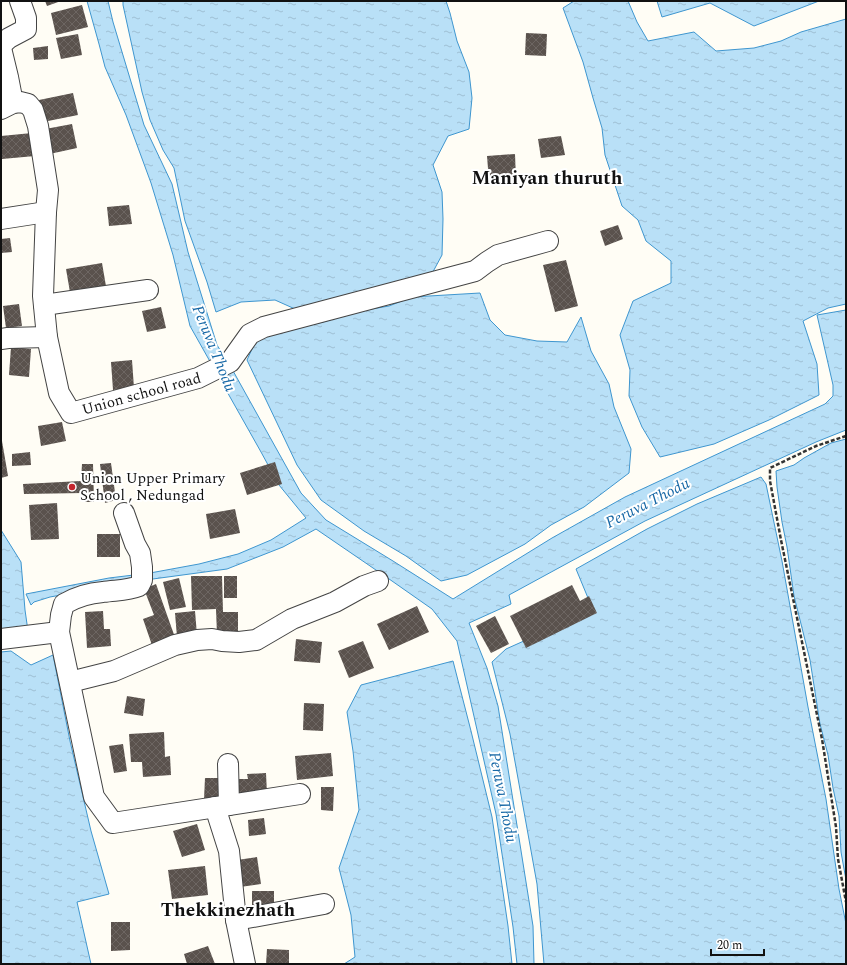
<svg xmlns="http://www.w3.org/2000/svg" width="847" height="965" font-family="Spectral,serif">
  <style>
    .water { fill: url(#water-ripples); stroke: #3f96cf }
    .building { fill: url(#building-cross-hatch) }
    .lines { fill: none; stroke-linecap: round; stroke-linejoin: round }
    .minor-casing { stroke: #444; stroke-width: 22 }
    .path { stroke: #333; stroke-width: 2.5; stroke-dasharray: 4 2; stroke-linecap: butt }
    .minor { stroke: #fff; stroke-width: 20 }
    .poi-dot { fill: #c4262e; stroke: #fff; stroke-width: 1.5 }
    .labels { text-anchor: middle; stroke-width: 4; stroke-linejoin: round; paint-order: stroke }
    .street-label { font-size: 15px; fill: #111; stroke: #fff }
    .poi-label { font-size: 15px; fill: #111; stroke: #fff; text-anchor: start }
    .water-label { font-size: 16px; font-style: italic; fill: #1768a6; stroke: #fff }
    .district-label { font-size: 19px; font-weight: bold; fill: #111; stroke: #fff }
  </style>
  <defs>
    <pattern id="water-ripples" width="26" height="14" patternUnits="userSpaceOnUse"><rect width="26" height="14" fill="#b9e0f7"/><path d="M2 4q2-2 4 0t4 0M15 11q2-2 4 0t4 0" fill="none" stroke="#9ebfd3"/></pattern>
    <pattern id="building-cross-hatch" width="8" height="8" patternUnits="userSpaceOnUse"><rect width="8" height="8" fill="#5a524d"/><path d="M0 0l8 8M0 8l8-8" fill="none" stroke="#6d6662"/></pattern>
  </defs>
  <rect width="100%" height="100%" fill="#fffdf5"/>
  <g class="water">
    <path d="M87,1H108L113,22L144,125L172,184L188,252L217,345L232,369L301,493L326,520L393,561L453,599L552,538L625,497L825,404L833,396V385L817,315L846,310V430L816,442L645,521L509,595L511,604L469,623L487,668L498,706L533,926L534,964H517L513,927L496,814L457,641L432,609L392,581L316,529L283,547L227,569L138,581L50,597L34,602L31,605L26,594L109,578L150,573L199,564L238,554L271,540L306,518L279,485L261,452L190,326L173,255L151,183L126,115L105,67L99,44Z"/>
    <path d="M123,1H446L450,13L457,41L469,72L472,98L469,129L448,136L433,165L442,192L443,219L442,255L428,281L304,313L275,300L241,302L216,312L207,282L185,221L174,168L163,150L150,120L142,92L123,5Z"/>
    <path d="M574,1H628L637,22L648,41L694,32L716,51L754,48L781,41L801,32L846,19V304L828,308L803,321L817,364L819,395L769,420L714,444L660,457L642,427L629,396L630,370L620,335L633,301L671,283V261L646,241L638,220L622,206L605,155L602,128L593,98L583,62L563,8Z"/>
    <path d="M657,1H819L754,26L710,3L662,17Z"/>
    <path d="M480,293L490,320L505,335L537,341L567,342L581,317L591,351L609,384L614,407L631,449L629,473L584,507L551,525L525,544L467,575L441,581L406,556L364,531L321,500L297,465L247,360L257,338L323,322L360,311L389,306L412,297Z"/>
    <path d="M846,439V880L841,852L839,816L833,788L828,755L820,724L810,660L794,596L787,547L782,522L777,487L776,471L794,465L804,458L831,443Z"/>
    <path d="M761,477L766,484L782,561L808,707L826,799L839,889L846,924V964H544L537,884L510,734L492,662L506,649L593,610L576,569L647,529L697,504Z"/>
    <path d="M1,530L21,562L25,610L28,631L1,636Z"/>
    <path d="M11,651L31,665L53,655L70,741L91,831L109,894L77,902L91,964H1V652Z"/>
    <path d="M453,661L471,731L492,817L508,926L512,964H344L355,957L351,915L339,868L359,810L353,751L347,712L361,685Z"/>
  </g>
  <g class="building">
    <path d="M45,1H61L47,6Z"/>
    <path d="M82,5L88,27L56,35L51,13Z"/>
    <path d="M526,33L547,34L546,56L525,55Z"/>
    <path d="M78,34L82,55L61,59L56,38Z"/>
    <path d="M48,46V59L34,60L33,48Z"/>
    <path d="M73,93L78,115L43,122L39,100Z"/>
    <path d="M72,124L77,148L45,155L40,130Z"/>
    <path d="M32,133L35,156L2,159L1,136Z"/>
    <path d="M561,136L565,155L541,158L538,139Z"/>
    <path d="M515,154L516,179L489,181L487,156Z"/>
    <path d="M129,205L132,224L109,226L107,207Z"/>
    <path d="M618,225L623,239L605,246L600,231Z"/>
    <path d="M10,238L12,252L1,253V239Z"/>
    <path d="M566,260L578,306L555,312L543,265Z"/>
    <path d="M102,263L107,292L71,298L66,269Z"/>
    <path d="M19,304L22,326L6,328L3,306Z"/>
    <path d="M161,307L166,328L147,332L142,311Z"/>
    <path d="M11,347L31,349L29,377L9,375Z"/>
    <path d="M132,360L134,388L113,390L111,362Z"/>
    <path d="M62,422L66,441L41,446L38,426Z"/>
    <path d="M1,441H2L8,476L1,478Z"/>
    <path d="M30,452L31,465L12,466V454Z"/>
    <path d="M275,462L282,484L247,495L240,473Z"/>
    <path d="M111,463L116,500L105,503L100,464Z"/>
    <path d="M82,464H93L94,502H84L83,493L24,494L23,484L81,481Z"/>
    <path d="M57,503L59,539L31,540L29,505Z"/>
    <path d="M235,509L240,533L210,539L206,514Z"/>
    <rect x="97" y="534" width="23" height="23"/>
    <path d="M191,576H222L223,612H238V634L217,635L216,609L192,610Z"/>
    <rect x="224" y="576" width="13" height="22"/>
    <path d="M179,578L186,607L170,610L163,582Z"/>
    <path d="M156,584L177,643L154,651L143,619L154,615L144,589Z"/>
    <path d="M572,585L580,601L589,596L597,613L526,648L510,616Z"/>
    <path d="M417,606L429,632L389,650L377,624Z"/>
    <path d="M103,611L104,629H110L111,646L87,648L85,612Z"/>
    <path d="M195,611L197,635L177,637L175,613Z"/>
    <path d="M495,616L509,644L491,653L476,626Z"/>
    <path d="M296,639L322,642L320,663L294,661Z"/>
    <path d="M363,641L374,668L349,678L338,651Z"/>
    <path d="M127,696L145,699L143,716L124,713Z"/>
    <path d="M304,703L324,704L323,731L303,730Z"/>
    <path d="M164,732L165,757L170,756L171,775L143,777L142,762H131L129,734Z"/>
    <path d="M123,744L127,771L114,773L109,746Z"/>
    <path d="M331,753L333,776L297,780L295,756Z"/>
    <path d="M266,773L267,794H233V779H248L247,774Z"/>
    <path d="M205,778H221L220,800L204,799Z"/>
    <path d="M321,787H334L333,811L321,810Z"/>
    <path d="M264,818L266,834L249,836L248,820Z"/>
    <path d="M197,824L205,850L182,857L173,831Z"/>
    <path d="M257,857L261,884L240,887L237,860Z"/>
    <path d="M205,866L208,895L172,899L168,870Z"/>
    <path d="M252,891H274V909L252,910Z"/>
    <path d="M111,922H130V950L111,951Z"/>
    <path d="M208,946L215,964H187L184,954Z"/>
    <path d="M267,949L289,950V964H266Z"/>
  </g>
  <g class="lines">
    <g class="minor-casing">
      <g id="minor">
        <path d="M1,45L9,38L26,29V18L20,1"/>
        <path d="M1,48L8,77L13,103"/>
        <path id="s1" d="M1,109L13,103L20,102L28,104L33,110L38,126L48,190L46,212L43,296L47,337L59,393L71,413L198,378L230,362L250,334L264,327L475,271L487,262L498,255L548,241"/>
        <path d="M1,219L46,212"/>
        <path d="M44,305L148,290"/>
        <path d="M1,339L8,338L47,337"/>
        <path d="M124,513L135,544L140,553L142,567V580L139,586C127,591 115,590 103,592C89,593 76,597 64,604L61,615L59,632L94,797L113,823L300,794"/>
        <path d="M1,639L59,632"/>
        <path d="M70,682L114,671L175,645L197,640L212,639L222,641L239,642L256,640L292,619L335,602L364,586L378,581"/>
        <path d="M228,764L229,805"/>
        <path d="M215,807L229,851L236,920L245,964"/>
        <path d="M236,920L324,904"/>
      </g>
    </g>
    <path class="path" d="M846,436L816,446L770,468V481L781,540L822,739L836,827L838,859L846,902"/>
    <use href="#minor" class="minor"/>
  </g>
  <circle class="poi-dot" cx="72" cy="487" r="4"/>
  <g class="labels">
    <g class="street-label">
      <text dy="5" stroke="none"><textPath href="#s1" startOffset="419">Union school road</textPath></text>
    </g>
    <g class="poi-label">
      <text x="80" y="483">Union Upper Primary<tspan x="80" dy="17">School , Nedungad</tspan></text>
    </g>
    <g class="water-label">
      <text transform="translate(215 348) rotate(68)" y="6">Peruva Thodu</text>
      <text transform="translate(647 502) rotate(-27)" y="6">Peruva Thodu</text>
      <text transform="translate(504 797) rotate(79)" y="6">Peruva Thodu</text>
    </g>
    <g class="district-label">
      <text x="547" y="184">Maniyan thuruth</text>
      <text x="228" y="916">Thekkinezhath</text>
    </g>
  </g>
  <rect width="847" height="965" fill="none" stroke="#111111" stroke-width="4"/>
  <path d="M711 949v6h53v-6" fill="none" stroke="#111111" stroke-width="2"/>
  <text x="717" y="949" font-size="12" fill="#111111" stroke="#ffffff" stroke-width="3" paint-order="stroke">20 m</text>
</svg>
